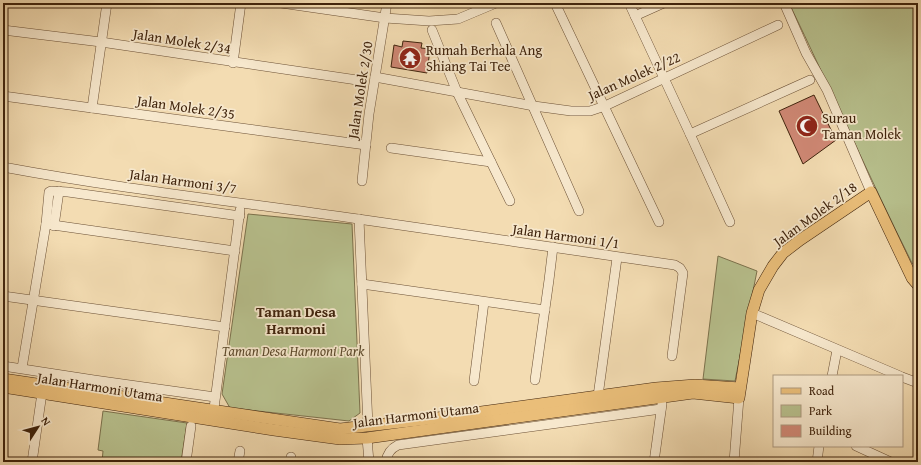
<svg xmlns="http://www.w3.org/2000/svg" width="921" height="465" font-family="'Gentium Book Plus',serif">
  <style>
    .green { fill: #b8c18e; stroke: #7c724d }
    .building { fill: #d08875; stroke: #3f230c }
    .lines { fill: none; stroke-linecap: round; stroke-linejoin: round }
    .minor-casing { stroke: #6c5136; stroke-width: 10 }
    .major-casing { stroke: #3f230c; stroke-width: 12 }
    .minor { stroke: #f7e8cd; stroke-width: 9 }
    .major { stroke: #eabe79; stroke-width: 11 }
    .labels { text-anchor: middle; stroke-width: 3.5; stroke-linejoin: round; paint-order: stroke }
    .street-label { font-size: 14px; fill: #3f230c; stroke: #f7e8cd }
    .poi-label { font-size: 14px; fill: #3f230c; stroke: #f7e8cd; text-anchor: start }
    .park-label { font-size: 14px; font-style: italic; fill: #5d4a2c; stroke: #f7e8cd }
    .neighbourhood-label { font-size: 15px; font-weight: bold; fill: #3f230c; stroke: #f7e8cd }
  </style>
  <rect width="100%" height="100%" fill="#f3dcb2"/>
  <filter id="stains"><feTurbulence type="fractalNoise" baseFrequency=".005" numOctaves="4"/><feColorMatrix values="0 0 0 0 .2 0 0 0 0 .09 0 0 0 0 .02 0 0 0 .5 -.17"/></filter>
  <radialGradient id="worn" r=".72"><stop offset=".6" stop-color="#630" stop-opacity="0"/><stop offset="1" stop-color="#630" stop-opacity=".3"/></radialGradient>
  <g class="green">
    <path d="M789,3H917L918,271L912,263C869,177 831,90 789,3Z"/>
    <path d="M248,214L352,224L360,413L349,421L230,408L222,394Z"/>
    <path d="M718,256L757,271L735,381L703,379Z"/>
    <path d="M103,411L187,423L181,462H102L103,451L98,450Z"/>
  </g>
  <g class="building">
    <path d="M403,41L422,43L421,48L430,49L427,73L391,67L394,45L402,47Z"/>
    <path d="M814,95L836,140L803,164L779,111Z"/>
  </g>
  <g class="lines">
    <g class="minor-casing">
      <g id="minor">
        <path d="M281,3L385,18L429,21L458,19L496,3"/>
        <path d="M555,3L659,222"/>
        <path d="M629,3L690,134L730,222"/>
        <path d="M784,3L806,53L827,90L871,192"/>
        <path d="M635,16L664,3"/>
        <path d="M496,23L579,211"/>
        <path d="M3,30L101,42L357,80"/>
        <path d="M432,30L457,92L510,201"/>
        <path d="M233,63L241,3"/>
        <path d="M375,77L534,106L571,111H590L605,106L778,25"/>
        <path d="M3,96L366,145"/>
        <path d="M92,108L107,3"/>
        <path d="M690,134L810,80"/>
        <path d="M391,148L491,162"/>
        <path d="M3,167C121,189 239,202 358,219C464,234 569,250 675,265L680,268L683,273L672,356"/>
        <path d="M362,181L369,114L387,3"/>
        <path d="M359,219L368,426"/>
        <path d="M46,224L235,251"/>
        <path d="M54,226L59,191"/>
        <path d="M362,284L545,310"/>
        <path d="M3,296L225,327"/>
        <path d="M752,313L900,376"/>
        <path d="M3,366L94,380L215,397"/>
        <path d="M22,368L46,224L49,192L51,191L68,192L240,216"/>
        <path d="M832,376L837,350"/>
        <path d="M902,377L918,383"/>
        <path d="M535,380L549,280L553,247"/>
        <path d="M474,381L484,302"/>
        <path d="M598,396L617,258"/>
        <path d="M213,416L240,210"/>
        <path d="M367,438L369,462"/>
        <path d="M856,446L891,462"/>
        <path d="M32,462L42,393"/>
        <path d="M186,462L191,426"/>
        <path d="M238,462L240,451"/>
        <path d="M290,462L291,457"/>
        <path d="M386,462C387,454 390,449 398,445L661,409"/>
        <path d="M654,462L662,404"/>
        <path d="M734,462L739,398"/>
        <path d="M817,462L819,446"/>
      </g>
    </g>
    <g class="major-casing">
      <g id="major">
        <path d="M3,379L340,429L437,418L656,388L695,385L740,388"/>
        <path d="M3,387L274,430L340,439L367,438L693,393L739,398L752,313L759,290L773,266L783,253L800,240L871,192L912,278L918,285"/>
      </g>
    </g>
    <use href="#minor" class="minor"/>
    <use href="#major" class="major"/>
  </g>
  <defs>
    <g id="temple-disc" transform="scale(1.15)"><circle r="9.5" fill="#8f2418" stroke="#f7e8cd"/><path d="M0-6L5-2H3V0L6.5 2.5H4V6H1.5V3h-3V6H-4V2.5H-6.5L-3 0V-2H-5Z" fill="#fff"/></g>
    <g id="mosque-disc" transform="scale(1.15)"><circle r="9.5" fill="#8f2418" stroke="#f7e8cd"/><path d="M3.5-4.9A6 6 0 1 0 3.5 4.9A5 5 0 1 1 3.5-4.9Z" fill="#fff"/></g>
  </defs>
  <g fill-rule="evenodd">
    <use href="#temple-disc" x="410" y="58"/>
    <use href="#mosque-disc" x="807" y="126"/>
  </g>
  <g class="labels">
    <g class="street-label">
      <text transform="translate(182 41) rotate(9)" y="5">Jalan Molek 2/34</text>
      <text transform="translate(634 76) rotate(-24)" y="5">Jalan Molek 2/22</text>
      <text transform="translate(360 90) rotate(-81)" y="5">Jalan Molek 2/30</text>
      <text transform="translate(186 107) rotate(8)" y="5">Jalan Molek 2/35</text>
      <text transform="translate(183 181) rotate(8)" y="5">Jalan Harmoni 3/7</text>
      <text transform="translate(815 214) rotate(-36)" y="5">Jalan Molek 2/18</text>
      <text transform="translate(566 236) rotate(8)" y="5">Jalan Harmoni 1/1</text>
      <text transform="translate(100 387) rotate(9)" y="5">Jalan Harmoni Utama</text>
      <text transform="translate(416 415) rotate(-7)" y="5">Jalan Harmoni Utama</text>
    </g>
    <g class="poi-label">
      <text x="426" y="55">Rumah Berhala Ang<tspan x="426" dy="16">Shiang Tai Tee</tspan></text>
      <text x="822" y="123">Surau<tspan x="822" dy="16">Taman Molek</tspan></text>
    </g>
    <g class="park-label">
      <text x="293" y="356">Taman Desa Harmoni Park</text>
    </g>
    <g class="neighbourhood-label">
      <text x="296" y="317">Taman Desa<tspan x="296" dy="17">Harmoni</tspan></text>
    </g>
  </g>
  <rect width="921" height="465" fill="none" stroke="#f3dcb2" stroke-width="16"/>
  <rect x="4" y="4" width="913" height="457" fill="none" stroke="#3f230c" stroke-width="2"/>
  <rect x="8" y="8" width="905" height="449" fill="none" stroke="#3f230c"/>
  <rect x="773" y="375" width="130" height="72" fill="#f7e8cd" stroke="#ad9980"/>
  <rect x="781" y="388" width="20" height="6" fill="#eabe79" stroke="#ad9980"/>
  <text x="809" y="395" font-size="12" fill="#3f230c">Road</text>
  <rect x="781" y="405" width="20" height="12" fill="#b8c18e" stroke="#ad9980"/>
  <text x="809" y="415" font-size="12" fill="#3f230c">Park</text>
  <rect x="781" y="425" width="20" height="12" fill="#d08875" stroke="#ad9980"/>
  <text x="809" y="435" font-size="12" fill="#3f230c">Building</text>
  <g transform="translate(38 427) rotate(54)" stroke="#f7e8cd" stroke-width="3" paint-order="stroke">
  <path d="M0-3L7 15L0 10L-7 15Z" fill="#3f230c"/>
  <text y="-6" font-size="11" font-weight="bold" text-anchor="middle" fill="#3f230c">N</text>
  </g>
  <rect width="100%" height="100%" filter="url(#stains)"/>
  <rect width="100%" height="100%" fill="url(#worn)"/>
</svg>
